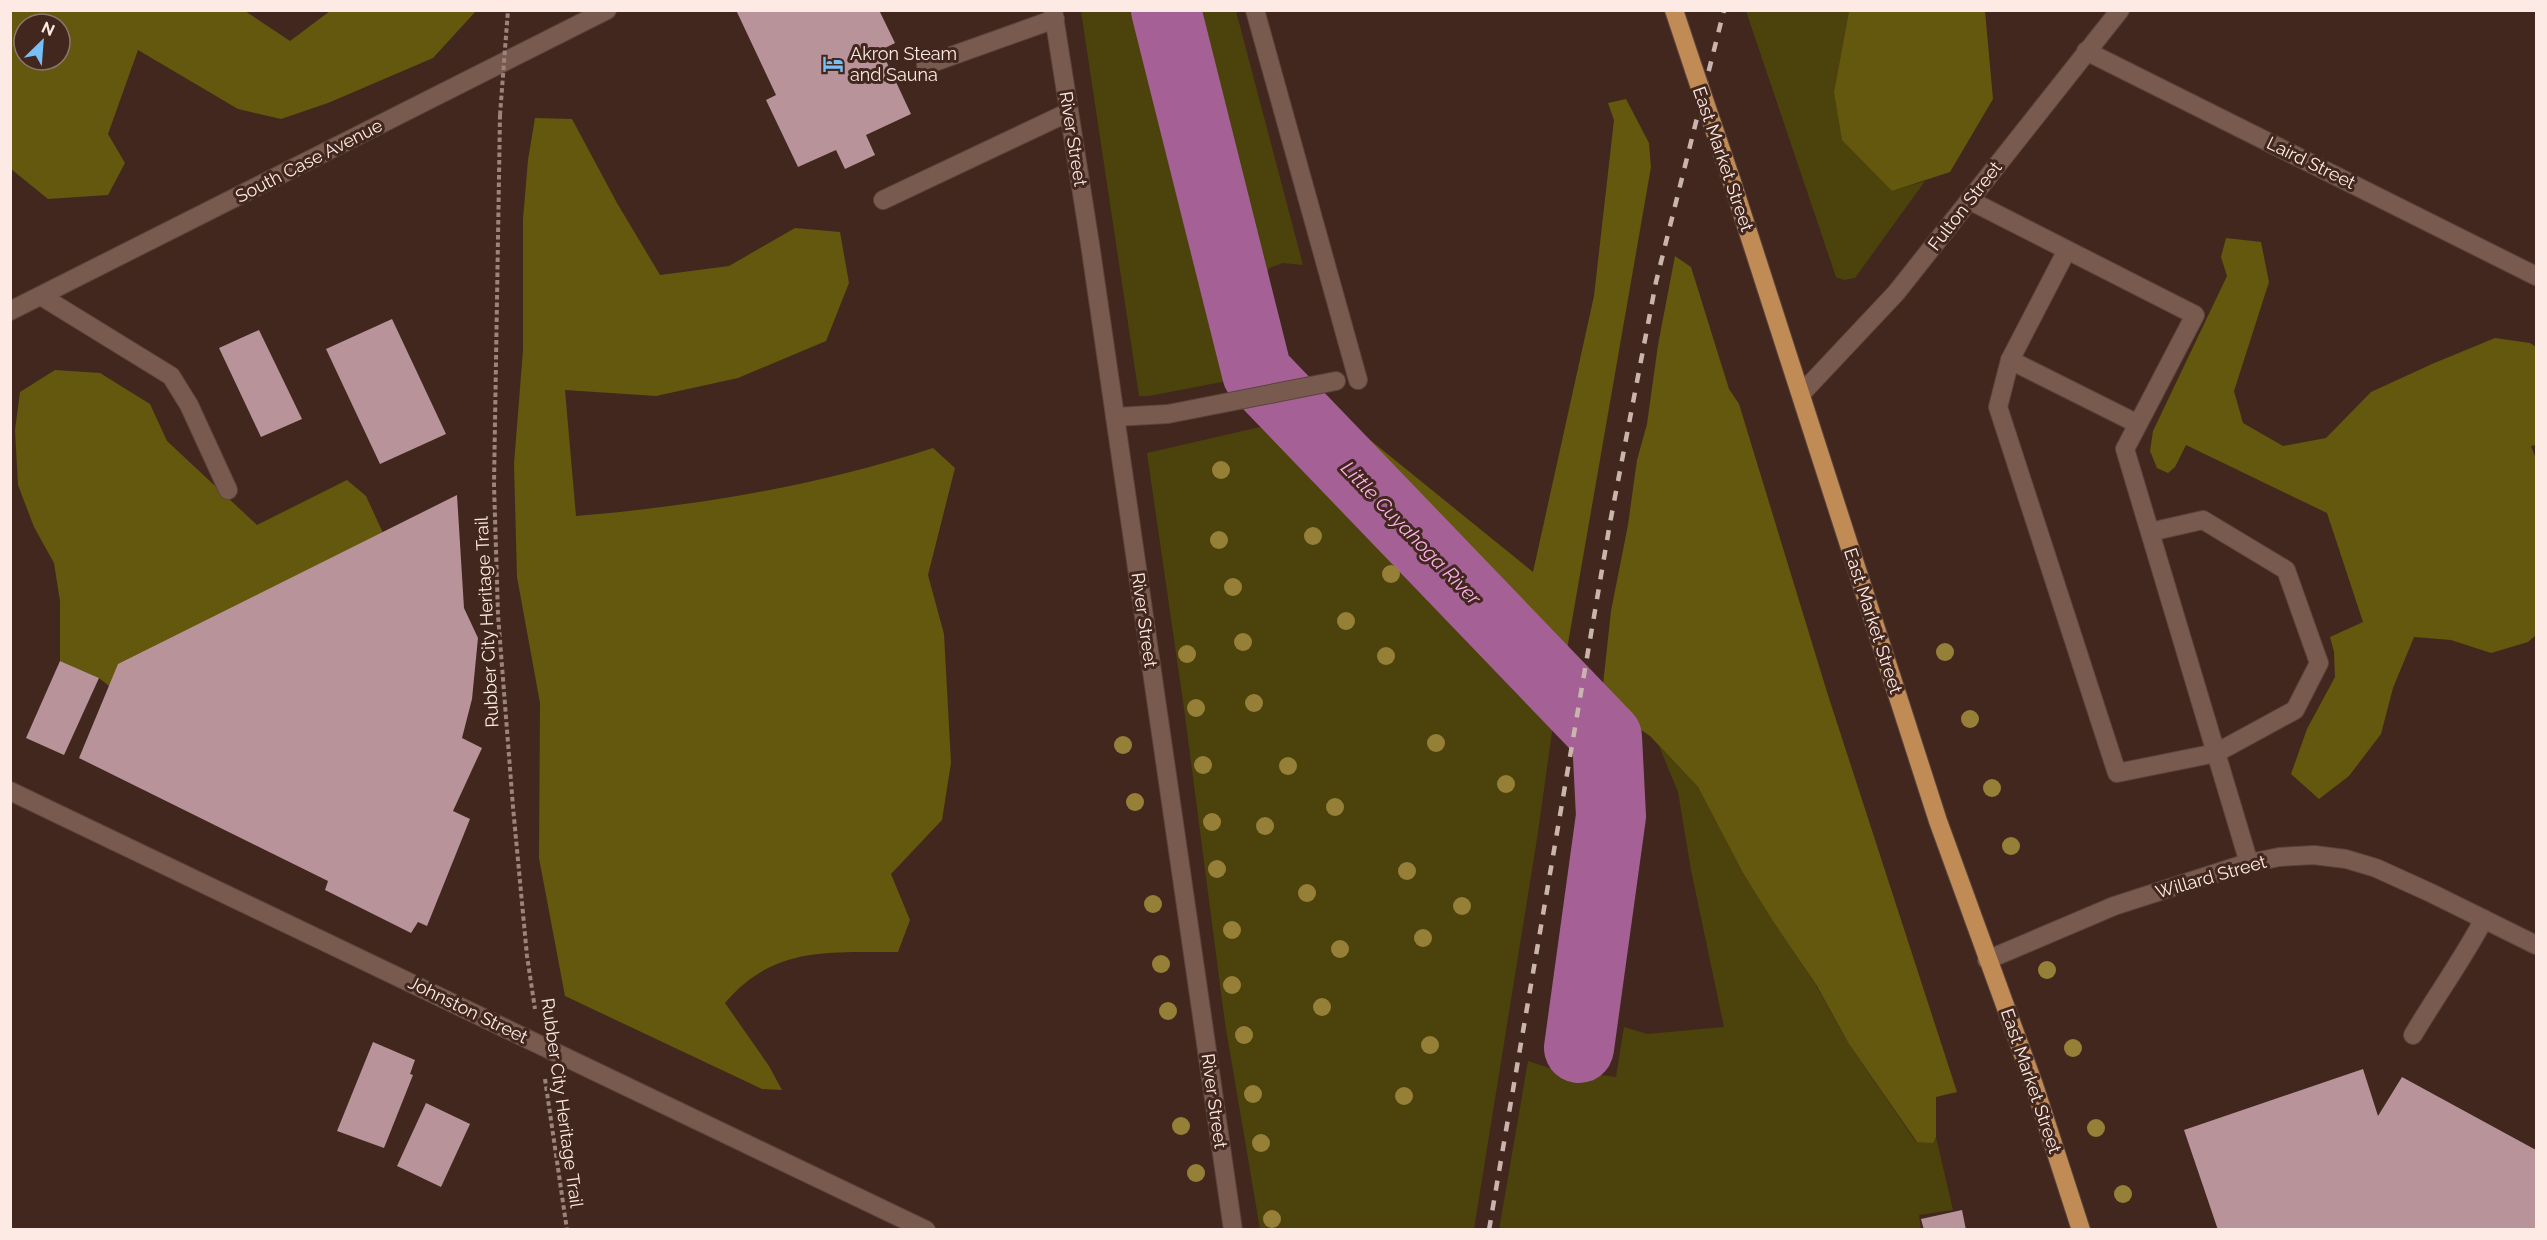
<svg xmlns="http://www.w3.org/2000/svg" width="2547" height="1240" font-family="Raleway,sans-serif">
  <style>
    .green { fill: #4b430b }
    .forest { fill: #63580d; fill-rule: evenodd }
    .lines { fill: none; stroke-linecap: round; stroke-linejoin: round }
    .river { stroke: #a56195; stroke-width: 70 }
    .building { fill: #b89399 }
    .minor-casing { stroke: #5b443c; stroke-width: 20 }
    .major-casing { stroke: #5b443c; stroke-width: 20 }
    .path { stroke: #9b847d; stroke-width: 4; stroke-dasharray: 4.5 3; stroke-linecap: butt }
    .minor { stroke: #795a4f; stroke-width: 18 }
    .major { stroke: #c08b55; stroke-width: 18 }
    .rail { stroke: #cab5ae; stroke-width: 4.5; stroke-dasharray: 10 10; stroke-linecap: butt }
    .major-bridge-casing { stroke: #5b443c; stroke-width: 20; stroke-linecap: butt }
    .path-bridge { stroke: #9b847d; stroke-width: 4; stroke-dasharray: 4.5 3; stroke-linecap: butt }
    .major-bridge { stroke: #c08b55; stroke-width: 18 }
    .tree { fill: #967f37 }
    .labels { text-anchor: middle; stroke-width: 6; stroke-linejoin: round; paint-order: stroke }
    .poi-label { font-size: 18px; fill: #fdeae4; stroke: #42271e; text-anchor: start }
    .street-label { font-size: 18px; fill: #fdeae4; stroke: #42271e }
    .water-label { font-size: 20px; font-style: italic; fill: #fcb0e9; stroke: #42271e }
  </style>
  <rect width="100%" height="100%" fill="#42271e"/>
  <g class="green">
    <path d="M1081,11H1132L1232,380L1149,396H1139Z"/>
    <path d="M1187,11H1236L1303,265L1283,263L1269,268L1262,290L1251,278L1219,118Z"/>
    <path d="M1746,11H1849L1834,92L1892,191L1925,181L1855,278L1844,280L1836,277Z"/>
    <path d="M1278,423L1555,711L1537,839L1474,1229H1260L1225,1023L1184,708L1147,453Z"/>
    <path d="M1659,746L1698,787L1743,873L1817,987L1849,1044L1916,1142L1936,1137L1953,1210L1919,1215L1921,1230H1499L1528,1061L1549,1068L1616,1077L1624,1027L1647,1034L1724,1027L1691,870L1678,792Z"/>
  </g>
  <g class="forest">
    <path d="M10,11H245L290,41L330,11H476L433,58L328,103L281,119L238,109L138,50L108,134L125,163L108,195L48,199L11,169ZM24,24H60V60H24Z"/>
    <path d="M1849,11H1985L1993,99L1950,172L1892,191L1842,140L1834,92Z"/>
    <path d="M1626,99L1649,143L1651,167L1566,655L1405,515L1340,434L1314,416L1346,415L1348,422L1533,572L1594,296L1614,120L1608,103Z"/>
    <path d="M535,118L572,119L617,203L660,275L729,266L795,228L840,232L849,283L826,341L738,378L656,396L565,390L576,516C697,506 817,486 933,448L955,468L928,575L944,634L951,763L942,820L891,874L910,920L898,952C830,953 774,945 725,1003L769,1066L782,1090L762,1089L565,996L539,858L540,703L517,577L514,464L523,350V219L528,160Z"/>
    <path d="M2226,238L2261,242L2269,282L2234,391L2243,423L2283,446L2326,438L2371,392L2432,364L2495,338L2530,343L2536,347V445L2531,446L2536,459V635L2528,642L2491,653L2451,640L2414,637L2393,688L2381,734L2349,776L2319,799L2291,774L2307,729L2335,677L2334,652L2330,637L2363,622L2327,513L2186,445L2175,467L2168,473L2157,468L2150,451L2153,431L2227,276L2221,257Z"/>
    <path d="M1675,256L1691,267L1729,389L1739,404L1827,692L1957,1092L1936,1097V1137L1933,1143L1917,1142L1849,1044L1817,986L1773,921L1743,873L1698,787L1650,736L1619,715L1602,694L1611,611L1628,525L1637,460L1647,424L1658,345Z"/>
    <path d="M55,370L100,373L150,404L167,441L257,525L347,480L366,496L383,533L109,686L99,678L60,661V601L54,563L34,527L18,485L15,430L20,392Z"/>
  </g>
  <g class="lines">
    <path class="river" d="M1166,10L1257,373L1607,737L1611,816L1579,1048"/>
  </g>
  <g class="building">
    <path d="M736,10H879L895,43L881,50L911,114L866,135L875,155L845,169L836,150L798,167L766,100L776,95Z"/>
    <path d="M392,319L446,434L380,464L326,349Z"/>
    <path d="M259,330L302,419L261,437L219,348Z"/>
    <path d="M457,495L464,608L478,638L472,699L462,738L482,748L453,811L470,819L427,926L418,922L411,933L325,890L328,881L79,758L118,664Z"/>
    <path d="M60,661L99,678L64,755L26,738Z"/>
    <path d="M373,1042L415,1060L410,1074L413,1075L384,1148L337,1131Z"/>
    <path d="M2363,1069L2378,1116L2402,1077L2536,1150V1230H2218L2184,1130Z"/>
    <path d="M426,1103L470,1124L441,1187L397,1166Z"/>
    <path d="M1962,1210L1966,1230H1924L1921,1219Z"/>
  </g>
  <g class="lines">
    <g class="minor-casing">
      <g id="minor">
        <path d="M1053,10L1090,244L1233,1230"/>
        <path d="M1255,10L1358,380"/>
        <path d="M2086,51L2536,276"/>
        <path d="M926,65L1055,19"/>
        <path d="M883,200L1069,112"/>
        <path d="M1969,200L2195,315L2125,449L2249,863"/>
        <path d="M2067,250L2010,360L2138,424"/>
        <path d="M41,296L171,376L189,405L228,490"/>
        <path d="M10,311L607,10"/>
        <path d="M2010,360L1998,407L2117,773L2216,753L2295,710L2319,663L2286,570L2203,520L2150,532"/>
        <path d="M1801,394L1896,293L2120,10"/>
        <path d="M1115,417L1168,414L1336,381"/>
        <path d="M10,791L926,1230"/>
        <path d="M1987,960L2114,906L2241,865L2279,857L2314,855L2346,859L2376,868L2431,893L2536,945"/>
        <path d="M2413,1035C2436,996 2463,959 2484,919"/>
      </g>
    </g>
    <g class="major-casing">
      <g id="major">
        <path d="M1674,10L1694,70"/>
        <path d="M1732,182L1938,821L2034,1085L2081,1230"/>
      </g>
    </g>
    <g class="path">
      <path d="M500,115L494,484L498,615L513,807L527,956L535,1009"/>
      <path d="M545,1079L567,1230"/>
    </g>
    <use href="#minor" class="minor"/>
    <use href="#major" class="major"/>
    <path class="rail" d="M1489,1230L1610,523L1656,282L1724,10"/>
    <g class="major-bridge-casing">
      <path id="major-bridge" d="M1694,70L1732,182"/>
    </g>
    <path class="path-bridge" d="M500,115L508,10"/>
    <use href="#major-bridge" class="major-bridge"/>
  </g>
  <g class="tree">
    <circle cx="1221" cy="470" r="9"/>
    <circle cx="1313" cy="536" r="9"/>
    <circle cx="1219" cy="540" r="9"/>
    <circle cx="1391" cy="574" r="9"/>
    <circle cx="1233" cy="587" r="9"/>
    <circle cx="1346" cy="621" r="9"/>
    <circle cx="1243" cy="642" r="9"/>
    <circle cx="1945" cy="652" r="9"/>
    <circle cx="1187" cy="654" r="9"/>
    <circle cx="1386" cy="656" r="9"/>
    <circle cx="1254" cy="703" r="9"/>
    <circle cx="1196" cy="708" r="9"/>
    <circle cx="1970" cy="719" r="9"/>
    <circle cx="1436" cy="743" r="9"/>
    <circle cx="1123" cy="745" r="9"/>
    <circle cx="1203" cy="765" r="9"/>
    <circle cx="1288" cy="766" r="9"/>
    <circle cx="1506" cy="784" r="9"/>
    <circle cx="1992" cy="788" r="9"/>
    <circle cx="1135" cy="802" r="9"/>
    <circle cx="1335" cy="807" r="9"/>
    <circle cx="1212" cy="822" r="9"/>
    <circle cx="1265" cy="826" r="9"/>
    <circle cx="2011" cy="846" r="9"/>
    <circle cx="1217" cy="869" r="9"/>
    <circle cx="1407" cy="871" r="9"/>
    <circle cx="1307" cy="893" r="9"/>
    <circle cx="1153" cy="904" r="9"/>
    <circle cx="1462" cy="906" r="9"/>
    <circle cx="1232" cy="930" r="9"/>
    <circle cx="1423" cy="938" r="9"/>
    <circle cx="1340" cy="949" r="9"/>
    <circle cx="1161" cy="964" r="9"/>
    <circle cx="2047" cy="970" r="9"/>
    <circle cx="1232" cy="985" r="9"/>
    <circle cx="1322" cy="1007" r="9"/>
    <circle cx="1168" cy="1011" r="9"/>
    <circle cx="1244" cy="1035" r="9"/>
    <circle cx="1430" cy="1045" r="9"/>
    <circle cx="2073" cy="1048" r="9"/>
    <circle cx="1253" cy="1094" r="9"/>
    <circle cx="1404" cy="1096" r="9"/>
    <circle cx="1181" cy="1126" r="9"/>
    <circle cx="2096" cy="1128" r="9"/>
    <circle cx="1261" cy="1143" r="9"/>
    <circle cx="1196" cy="1173" r="9"/>
    <circle cx="2123" cy="1194" r="9"/>
    <circle cx="1272" cy="1219" r="9"/>
  </g>
  <defs>
    <g id="hotel-bare" transform="scale(1.62)"><path d="M-6-4.5h1.5V1H6V5H4.5V3h-9V5H-6ZM-4 0a1.8 1.8 0 1 1 3.6 0ZM.5 0V-2.5h3Q6-2.5 6 0Z" fill="#77c0f7" stroke="#42271e" stroke-width="2.5" paint-order="stroke"/></g>
  </defs>
  <g fill-rule="evenodd">
    <use href="#hotel-bare" x="833" y="64"/>
  </g>
  <g class="labels">
    <g class="poi-label">
      <text x="850" y="60">Akron Steam<tspan x="850" dy="21">and Sauna</tspan></text>
    </g>
    <g class="street-label">
      <text transform="translate(1073 139) rotate(81)" y="6">River Street</text>
      <text transform="translate(1723 159) rotate(71)" y="6">East Market Street</text>
      <text transform="translate(309 161) rotate(-27)" y="6">South Case Avenue</text>
      <text transform="translate(2311 163) rotate(26)" y="6">Laird Street</text>
      <text transform="translate(1965 206) rotate(-52)" y="6">Fulton Street</text>
      <text transform="translate(1144 620) rotate(82)" y="6">River Street</text>
      <text transform="translate(1873 621) rotate(72)" y="6">East Market Street</text>
      <text transform="translate(487 622) rotate(-93)" y="6">Rubber City Heritage Trail</text>
      <text transform="translate(2211 877) rotate(-16)" y="6">Willard Street</text>
      <text transform="translate(468 1010) rotate(26)" y="6">Johnston Street</text>
      <text transform="translate(2031 1081) rotate(71)" y="6">East Market Street</text>
      <text transform="translate(1214 1101) rotate(82)" y="6">River Street</text>
      <text transform="translate(562 1103) rotate(82)" y="6">Rubber City Heritage Trail</text>
    </g>
    <g class="water-label">
      <text transform="translate(1411 533) rotate(46)" y="7">Little Cuyahoga River</text>
    </g>
  </g>
  <rect width="2547" height="1240" fill="none" stroke="#fdeae4" stroke-width="24"/>
  <g transform="translate(42 42) rotate(25)"><circle r="28" fill="#42271e" stroke="#8d756d" stroke-width="1.5"/>
  <path d="M0-4.5L10 22L0 15L-10 22Z" fill="#77c0f7"/>
  <text y="-9" font-size="16" font-weight="bold" text-anchor="middle" fill="#fdeae4">N</text>
  </g>
</svg>
